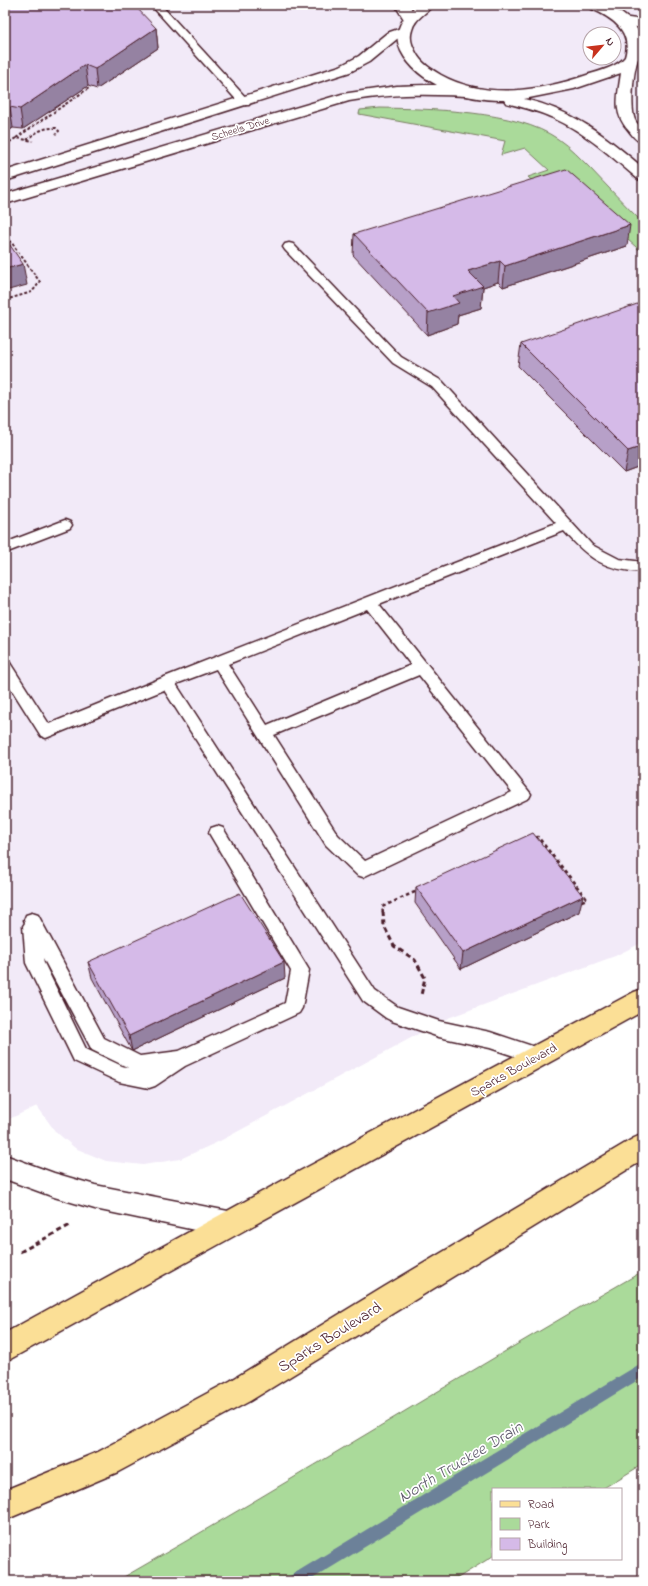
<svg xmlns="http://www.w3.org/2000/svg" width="648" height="1586" font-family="'Indie Flower',sans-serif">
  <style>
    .built { fill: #f2eaf8; fill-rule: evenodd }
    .green { fill: #aada9a; stroke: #7a7c62 }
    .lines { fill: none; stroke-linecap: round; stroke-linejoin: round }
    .stream { fill: #6c8199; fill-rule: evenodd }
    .lane-casing { stroke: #4a1f2b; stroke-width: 3 }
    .street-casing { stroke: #4a1f2b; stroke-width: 3 }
    .secondary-casing { stroke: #4a1f2b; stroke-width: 3 }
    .primary-casing { stroke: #4a1f2b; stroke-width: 3 }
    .path-far2 { stroke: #4a1f2b; stroke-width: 2; stroke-dasharray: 3 2; stroke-linecap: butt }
    .path-far1 { stroke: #4a1f2b; stroke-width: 2.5; stroke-dasharray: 3.5 3; stroke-linecap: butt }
    .path { stroke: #4a1f2b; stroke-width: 3; stroke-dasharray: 5 3.5; stroke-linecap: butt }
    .lane { fill: #fff; fill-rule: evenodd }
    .street { fill: #fff; fill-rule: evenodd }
    .secondary { fill: #fff; fill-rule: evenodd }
    .primary { fill: #fbdf96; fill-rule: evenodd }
    .wall { fill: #b7a0c8; stroke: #4a1f2b }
    .shaded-wall { fill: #9582a2; stroke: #4a1f2b }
    .building { fill: #d5bae8; stroke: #4a1f2b }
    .labels { text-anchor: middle; stroke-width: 3.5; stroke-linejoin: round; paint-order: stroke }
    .far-street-label { font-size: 11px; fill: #4a1f2b; stroke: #fff }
    .street-label { font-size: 13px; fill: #4a1f2b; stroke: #fff }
    .near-street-label { font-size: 16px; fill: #4a1f2b; stroke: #fff }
    .near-water-label { font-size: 17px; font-style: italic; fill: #5e586b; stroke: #fff }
  </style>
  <rect width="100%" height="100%" fill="#fff"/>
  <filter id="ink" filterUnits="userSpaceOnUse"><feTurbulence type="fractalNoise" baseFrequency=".025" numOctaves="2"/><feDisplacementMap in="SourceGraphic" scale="8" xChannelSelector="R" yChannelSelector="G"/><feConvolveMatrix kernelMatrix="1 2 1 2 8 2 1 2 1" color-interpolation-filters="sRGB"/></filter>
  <g filter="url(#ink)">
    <path class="built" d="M5,5H643V942L615,956L448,1018L220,1141L180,1159L143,1165L106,1161L75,1148L55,1131L37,1106L5,1121ZM590,34H614V58H590Z"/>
    <g class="green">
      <path d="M380,108C430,109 516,110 558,139C570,147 580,158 590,168C607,186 625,205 643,223V253L569,189L540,188L528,177L549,170L525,148L501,155L505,141L359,114L360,110Z"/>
      <path d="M643,1271V1464L602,1489H493V1556L453,1581H117C294,1480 466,1372 643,1271Z"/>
    </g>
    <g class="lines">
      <path class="stream" d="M643,1362V1377L309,1581H287L290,1576Z"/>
      <g class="lane-casing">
        <g id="lane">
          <path d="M151,5H161L249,101L250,103L249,105H241Z"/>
          <path d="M289,243L293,244L401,357L442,381L592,545L619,559L643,562V572C604,570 589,559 564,531L379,604L531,794L529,798L363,877L357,875L326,845L216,669L176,684L375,991L398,1007L439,1021L490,1032L544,1050L547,1056L544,1062L538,1064L490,1048L439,1037L392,1021L386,1018L363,1001L164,690L46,738L41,736L5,679V661L10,663L49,724L162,678L556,523L432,387L393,363L285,250L283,247L285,244ZM367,609L411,665L267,725L228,664ZM419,675L512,792L365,861L338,835L274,735Z"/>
          <path d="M65,520L70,522L72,525L70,528L5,553V543Z"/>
          <path d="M217,826L223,828L309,970L302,1008L299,1013L185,1066L155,1086L149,1088L119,1082L74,1061L26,963L23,926L25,923L24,920L26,915L32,913L38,915L104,1038L140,1056L179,1051L285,1003L291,971L209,833L211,828ZM43,958L92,1050L129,1068L122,1066L86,1049L44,963Z"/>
        </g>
      </g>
      <g class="street-casing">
        <g id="street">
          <path d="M395,5H409L417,18L415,21L410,22L405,21Z"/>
          <path d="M622,17L643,20V28L617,24L615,21L617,18Z"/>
          <path d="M404,27L409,28L411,31L409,34L397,39L369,62L350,72L5,181V171L340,66L359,56L387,33Z"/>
          <path d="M643,49V58L633,60L628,59L626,56L628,53Z"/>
          <path d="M397,86C424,85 459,83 485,90L487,93L485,96L480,97C436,94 393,93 349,101L5,204V194L342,94Z"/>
          <path d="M5,1155L54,1173L95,1185L228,1211L237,1215L241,1224L237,1233L228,1237L95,1209L54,1197L5,1179Z"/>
        </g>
      </g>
      <g class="secondary-casing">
        <path id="secondary" d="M433,5C426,14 415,18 412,30C409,39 412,45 416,53C421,63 431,69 441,75C487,100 540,91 587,75C600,71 617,67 625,57C633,31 611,17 590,8L588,5C606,5 611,5 625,16C643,30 643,43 637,62C633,74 630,109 635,120C636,123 640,126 643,129V143C636,141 633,136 629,131C612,113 618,95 621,73L574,89L524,99C573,110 606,136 643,168V181L638,179C612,157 585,132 553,118C538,111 522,107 506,103L504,100C467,101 418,85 401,51C392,33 402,17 416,6Z"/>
      </g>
      <g class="primary-casing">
        <g id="primary">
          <path d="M643,989V1011L5,1362V1333L300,1171L634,992Z"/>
          <path d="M643,1134V1160L250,1401L118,1472L5,1520V1490L98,1452L230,1381L384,1287L634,1138Z"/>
        </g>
      </g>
      <g class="path-far2">
        <path d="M16,138L89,88"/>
        <path d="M27,140C35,132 45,127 56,128L59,131L56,134"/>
        <path d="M5,145L16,138L33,141"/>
        <path d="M5,240L9,239L40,282L32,292L5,300"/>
      </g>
      <g class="path-far1">
        <path d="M535,838L538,837L587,899L579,902"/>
        <path d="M383,913L382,907L419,890"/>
      </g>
      <g class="path">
        <path d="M383,912L384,926L394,946L415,960L425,978L421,995"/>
        <path d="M20,1252L72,1224"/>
      </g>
      <use href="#lane" class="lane"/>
      <use href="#street" class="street"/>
      <use href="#secondary" class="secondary"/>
      <use href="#primary" class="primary"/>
    </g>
    <g class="wall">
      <path d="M5,5L156,28L158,48L97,89L88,86L23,129L13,128L5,133Z"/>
      <path d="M354,234L627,246L503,287L498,282L483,287L481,308L458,315L457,324L427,335L353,255Z"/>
      <path d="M521,344L643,465L624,472L518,366Z"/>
      <path d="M416,887L579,912L461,969L415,903Z"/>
      <path d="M88,962L285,978L132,1051L92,978Z"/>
    </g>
    <g class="shaded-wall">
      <path d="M156,28L158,48L97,89L95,69Z"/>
      <path d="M85,65L88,86L23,129L20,109Z"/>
      <path d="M10,107L13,128L5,133V110Z"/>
      <path d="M630,225L627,246L503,287L505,266Z"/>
      <path d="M500,261L498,282L483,287L481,308L458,315L457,324L427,335L428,313L453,296L468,271Z"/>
      <path d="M23,264L27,285L5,291V269Z"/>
      <path d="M643,446V465L624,472L628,451Z"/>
      <path d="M583,896L579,912L461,969L463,953Z"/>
      <path d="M284,962L285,978L132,1051L129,1036Z"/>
    </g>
    <g class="building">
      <path d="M5,5H134L156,28L95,69L85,65L20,109L10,107L5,110Z"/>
      <path d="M566,169L630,225L505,266L500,261L468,271L483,286L453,296L459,303L428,313L354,234Z"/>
      <path d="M5,238L23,264L5,269Z"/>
      <path d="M643,302V446L628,451L521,344Z"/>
      <path d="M533,833L583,896L463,953L416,887Z"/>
      <path d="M240,893L284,962L129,1036L88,962Z"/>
    </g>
  </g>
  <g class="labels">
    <g class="far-street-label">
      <text transform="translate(240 128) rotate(-17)" y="4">Scheels Drive</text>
    </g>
    <g class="street-label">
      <text transform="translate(513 1069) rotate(-29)" y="5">Sparks Boulevard</text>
    </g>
    <g class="near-street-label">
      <text transform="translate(329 1336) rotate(-32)" y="6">Sparks Boulevard</text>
    </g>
    <g class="near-water-label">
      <text transform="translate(460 1461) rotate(-31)" y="6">North Truckee Drain</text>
    </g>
  </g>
  <rect width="648" height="1586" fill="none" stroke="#fff" stroke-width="20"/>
  <rect x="10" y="10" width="628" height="1566" fill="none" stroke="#4a1f2b" stroke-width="1.5" filter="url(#ink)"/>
  <rect x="492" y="1488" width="130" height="72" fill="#ffffff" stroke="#b7a5aa"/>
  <rect x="500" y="1501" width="20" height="6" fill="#fbdf96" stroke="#b7a5aa"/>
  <text x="528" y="1508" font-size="12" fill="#4a1f2b">Road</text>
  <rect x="500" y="1518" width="20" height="12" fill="#aada9a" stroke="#b7a5aa"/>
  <text x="528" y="1528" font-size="12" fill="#4a1f2b">Park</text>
  <rect x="500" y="1538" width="20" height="12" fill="#d5bae8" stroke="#b7a5aa"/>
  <text x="528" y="1548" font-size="12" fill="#4a1f2b">Building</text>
  <g transform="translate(602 46) rotate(62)"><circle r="19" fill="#ffffff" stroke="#b7a5aa"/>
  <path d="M0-3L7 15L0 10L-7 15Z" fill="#c8321e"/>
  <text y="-6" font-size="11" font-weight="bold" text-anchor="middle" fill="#4a1f2b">N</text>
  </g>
</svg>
